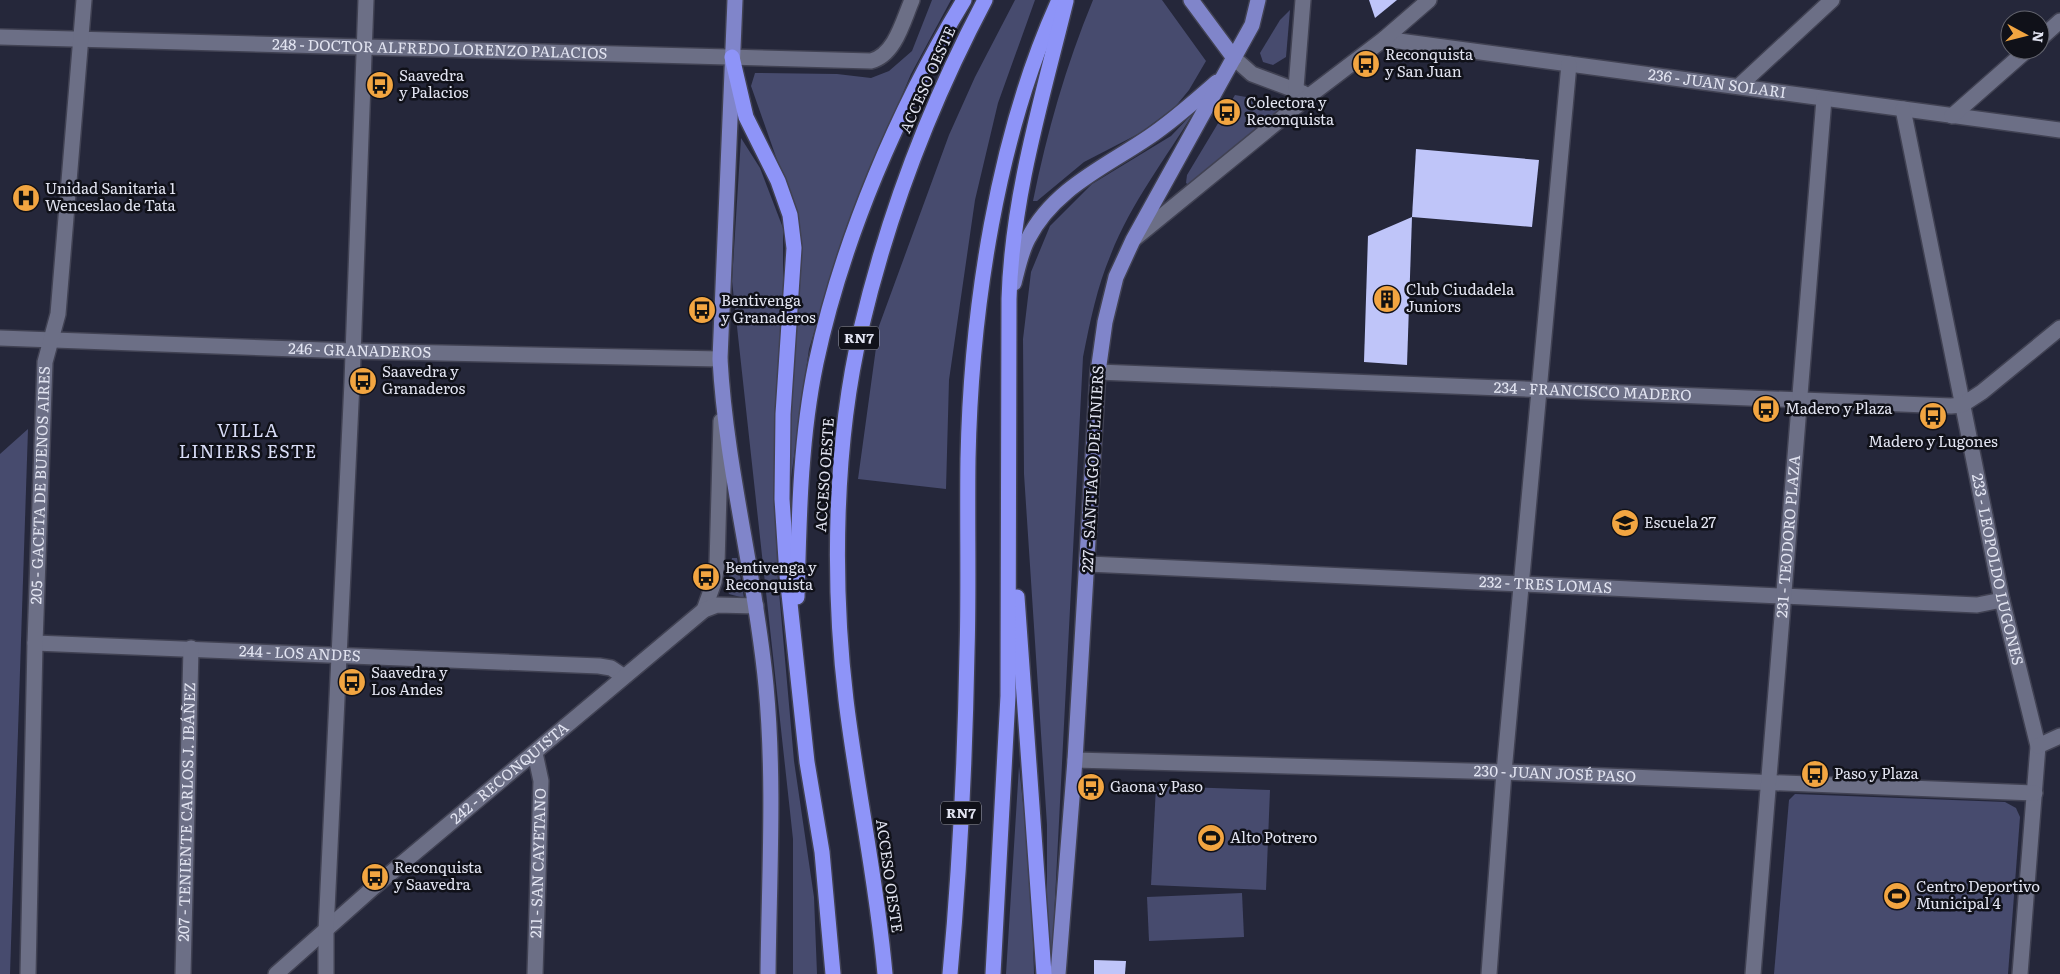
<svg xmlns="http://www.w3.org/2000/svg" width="2060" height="974" font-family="Literata,serif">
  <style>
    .green { fill: #474b6e }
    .building { fill: #bfc5f9 }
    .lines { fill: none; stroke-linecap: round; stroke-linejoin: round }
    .minor-casing { stroke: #414253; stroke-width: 18 }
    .major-casing { stroke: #414253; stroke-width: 18 }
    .highway-casing { stroke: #414253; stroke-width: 18 }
    .minor { stroke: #6c6f86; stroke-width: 15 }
    .major { stroke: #8085ca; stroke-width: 15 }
    .highway { stroke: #8e94f8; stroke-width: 15 }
    .labels { text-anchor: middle; stroke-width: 5; stroke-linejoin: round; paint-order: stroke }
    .shield { fill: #101119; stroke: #a3a5b0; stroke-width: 1 }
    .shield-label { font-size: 14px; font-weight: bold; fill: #e2e4f1 }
    .street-label { font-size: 15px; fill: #e2e4f1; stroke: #101119 }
    .poi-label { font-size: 15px; fill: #e2e4f1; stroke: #101119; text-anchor: start }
    .quarter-label { font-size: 18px; letter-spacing: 1px; fill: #d7dbf5; stroke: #101119 }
  </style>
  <rect width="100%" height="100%" fill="#25273a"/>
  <g class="green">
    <path d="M932,0H951L911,74L847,225L809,349L788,499L794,208L751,86L755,73L837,74L871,78L889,71L912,51Z"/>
    <path d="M1015,0H1035L998,103L975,200L949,380L946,489L858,479L879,326L949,135L975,77Z"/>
    <path d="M1093,0H1162L1206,61L1189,90L1175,107L1140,133L1084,162L1037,201H1033C1047,132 1066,65 1093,0Z"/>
    <path d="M1290,10L1286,57L1273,65L1263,62L1260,53L1280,20Z"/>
    <path d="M1235,95L1273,102L1280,109L1190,186L1186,183L1187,175Z"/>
    <path d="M1194,112C1166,158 1131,203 1111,254C1097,287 1090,322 1083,357L1052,957L1047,955V825L1024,474L1023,339L1031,272L1050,226L1092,184L1171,136Z"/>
    <path d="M741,138L760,168L783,228V318L776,399L777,569L794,761L814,897L817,974H793V839L732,281Z"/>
    <path d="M28,429L10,974H0V454Z"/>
    <path d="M732,558H737L744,598L729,594L727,588Z"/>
    <path d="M1019,766L1031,876L1034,974H1006Z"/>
    <path d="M1156,786L1270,790L1266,890L1151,885Z"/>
    <path d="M1795,794L2005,802L2016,808L2020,817L2008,974H1774L1789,800Z"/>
    <path d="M1242,893L1244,937L1149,941L1147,897Z"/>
  </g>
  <g class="building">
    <path d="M1369,0H1397L1375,18Z"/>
    <path d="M1416,149L1539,160L1532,227L1412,217Z"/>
    <path d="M1412,217L1407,365L1364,362L1368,236Z"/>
    <path d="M1094,960L1126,961L1125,974H1094Z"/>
  </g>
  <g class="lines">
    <g class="minor-casing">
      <g id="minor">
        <path id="s1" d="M0,37L871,61C895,55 903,21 912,0"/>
        <path id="s2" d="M1384,39L2060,130"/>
        <path d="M2040,39L2060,21"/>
        <path d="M1234,58L1252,74L1303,93"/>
        <path d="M1739,86L1832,0"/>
        <path d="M1296,88L1303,0"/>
        <path id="s3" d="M1903,109L2002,600L2038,746L2020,974"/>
        <path d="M1952,116L2027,50"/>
        <path d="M1134,239L1309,96L1384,39L1429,0"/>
        <path id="s4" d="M0,338L352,351L720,359"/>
        <path id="s5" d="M1098,372L1951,406L1962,405L1982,392L2060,328"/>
        <path id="s6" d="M1088,564L1977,605L2002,600"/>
        <path d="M704,610L714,582L717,564L721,421"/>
        <path id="s7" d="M35,643L599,666L611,668L623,676"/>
        <path d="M2038,746L2060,736"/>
        <path id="s8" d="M1075,760L1504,772L2035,793"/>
        <path id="s9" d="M28,974L35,643L45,362L58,314L84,0"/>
        <path id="s10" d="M183,974L191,648"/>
        <path id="s11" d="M276,974L374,887L704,610L717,605L756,606"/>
        <path d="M326,974V931L352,382L366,0"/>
        <path id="s12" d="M535,974L541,781L535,753"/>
        <path d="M1489,974L1504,772L1569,64"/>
        <path id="s13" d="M1753,974L1824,99"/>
      </g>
    </g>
    <g class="major-casing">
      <g id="major">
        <path d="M735,0L720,359C726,469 756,577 766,686C775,782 769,878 768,974"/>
        <path d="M1191,0L1234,58"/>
        <path d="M1014,283C1018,268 1021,252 1028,239C1053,189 1105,167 1149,137C1173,121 1195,101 1217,82"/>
        <path d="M1058,974L1075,760L1098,372L1105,322L1116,277L1133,240L1252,25L1258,0"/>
      </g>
    </g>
    <g class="highway-casing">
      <g id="highway">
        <path d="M732,57L746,117L778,181L790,215L794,248L783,414L782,499L787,575L807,762L822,852L833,974"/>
        <path d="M797,597C799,519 800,440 816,363C842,240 899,107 964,0"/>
        <path d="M1017,597L1044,974"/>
        <path d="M885,974C877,882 857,791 846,700C832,583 834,443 861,329C888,214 930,104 985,0"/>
        <path d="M950,974C960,867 965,760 967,652C969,588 967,524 968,459C971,310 997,136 1059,0"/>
        <path d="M993,974L1008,696L1009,299C1012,197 1042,99 1066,1"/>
      </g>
    </g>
    <use href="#minor" class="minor"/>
    <use href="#major" class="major"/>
    <use href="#highway" class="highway"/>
  </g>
  <defs>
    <g id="bus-disc" transform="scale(1.4375)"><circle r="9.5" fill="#f2a541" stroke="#101119"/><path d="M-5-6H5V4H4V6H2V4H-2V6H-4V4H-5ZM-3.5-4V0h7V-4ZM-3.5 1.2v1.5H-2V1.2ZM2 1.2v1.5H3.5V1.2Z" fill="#111"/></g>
    <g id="hospital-disc" transform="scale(1.4375)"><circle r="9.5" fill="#f2a541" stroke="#101119"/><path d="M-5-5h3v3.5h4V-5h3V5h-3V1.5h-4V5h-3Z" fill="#111"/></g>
    <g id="building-disc" transform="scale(1.4375)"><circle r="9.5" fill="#f2a541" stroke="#101119"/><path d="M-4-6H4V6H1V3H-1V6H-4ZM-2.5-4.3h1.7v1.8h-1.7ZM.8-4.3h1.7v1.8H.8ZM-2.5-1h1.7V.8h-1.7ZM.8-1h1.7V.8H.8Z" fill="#111"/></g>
    <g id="school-disc" transform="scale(1.4375)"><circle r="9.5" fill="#f2a541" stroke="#101119"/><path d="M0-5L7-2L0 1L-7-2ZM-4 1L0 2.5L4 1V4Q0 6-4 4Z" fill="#111"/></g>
    <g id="stadium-disc" transform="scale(1.4375)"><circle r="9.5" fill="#f2a541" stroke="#101119"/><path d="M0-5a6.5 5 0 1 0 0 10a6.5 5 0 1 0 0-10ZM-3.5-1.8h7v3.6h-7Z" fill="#111"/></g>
  </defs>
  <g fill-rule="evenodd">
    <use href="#bus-disc" x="1366" y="64"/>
    <use href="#bus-disc" x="380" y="85"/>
    <use href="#bus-disc" x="1227" y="112"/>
    <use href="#hospital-disc" x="26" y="198"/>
    <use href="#building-disc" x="1387" y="299"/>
    <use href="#bus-disc" x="702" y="310"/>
    <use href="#bus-disc" x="363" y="381"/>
    <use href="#bus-disc" x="1766" y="409"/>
    <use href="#bus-disc" x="1933" y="416"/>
    <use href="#school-disc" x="1625" y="523"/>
    <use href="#bus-disc" x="706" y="577"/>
    <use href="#bus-disc" x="352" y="682"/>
    <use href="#bus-disc" x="1815" y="774"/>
    <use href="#bus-disc" x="1091" y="787"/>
    <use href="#stadium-disc" x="1211" y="838"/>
    <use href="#bus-disc" x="375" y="877"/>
    <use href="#stadium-disc" x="1897" y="896"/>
  </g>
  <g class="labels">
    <g class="shield">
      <rect x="839" y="326.5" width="40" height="23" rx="4"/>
      <rect x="941" y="801.5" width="40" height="23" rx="4"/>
    </g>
    <g class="shield-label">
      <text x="859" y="343">RN7</text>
      <text x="961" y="818">RN7</text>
    </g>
    <g class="street-label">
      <text dy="5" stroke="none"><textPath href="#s1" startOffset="440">248 - DOCTOR ALFREDO LORENZO PALACIOS</textPath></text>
      <text transform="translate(928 80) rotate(-66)" y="5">ACCESO OESTE</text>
      <text dy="5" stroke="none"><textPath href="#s2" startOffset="336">236 - JUAN SOLARI</textPath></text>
      <text dy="5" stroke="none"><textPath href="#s4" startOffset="360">246 - GRANADEROS</textPath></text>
      <text dy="5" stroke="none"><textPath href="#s5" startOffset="495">234 - FRANCISCO MADERO</textPath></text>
      <text transform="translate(1093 469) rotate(-87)" y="5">227 - SANTIAGO DE LINIERS</text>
      <text transform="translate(825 475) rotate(-86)" y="5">ACCESO OESTE</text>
      <text dy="5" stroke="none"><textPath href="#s9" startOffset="489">205 - GACETA DE BUENOS AIRES</textPath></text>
      <text dy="5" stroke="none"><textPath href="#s13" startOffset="439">231 - TEODORO PLAZA</textPath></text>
      <text dy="5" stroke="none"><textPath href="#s3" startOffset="470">233 - LEOPOLDO LUGONES</textPath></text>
      <text dy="5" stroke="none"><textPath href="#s6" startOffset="458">232 - TRES LOMAS</textPath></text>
      <text dy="5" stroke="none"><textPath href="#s7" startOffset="265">244 - LOS ANDES</textPath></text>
      <text dy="5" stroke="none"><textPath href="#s11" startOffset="308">242 - RECONQUISTA</textPath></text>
      <text dy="5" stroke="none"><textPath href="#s8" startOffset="480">230 - JUAN JOSÉ PASO</textPath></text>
      <text dy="5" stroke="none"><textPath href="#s10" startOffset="162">207 - TENIENTE CARLOS J. IBÁÑEZ</textPath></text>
      <text dy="5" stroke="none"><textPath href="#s12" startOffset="111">211 - SAN CAYETANO</textPath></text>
      <text transform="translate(889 876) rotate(82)" y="5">ACCESO OESTE</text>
    </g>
    <g class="poi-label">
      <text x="1385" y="60">Reconquista<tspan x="1385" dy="17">y San Juan</tspan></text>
      <text x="399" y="81">Saavedra<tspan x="399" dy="17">y Palacios</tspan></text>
      <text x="1246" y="108">Colectora y<tspan x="1246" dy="17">Reconquista</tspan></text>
      <text x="45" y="194">Unidad Sanitaria 1<tspan x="45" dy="17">Wenceslao de Tata</tspan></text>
      <text x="1406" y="295">Club Ciudadela<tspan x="1406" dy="17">Juniors</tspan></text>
      <text x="721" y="306">Bentivenga<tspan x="721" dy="17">y Granaderos</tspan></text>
      <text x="382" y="377">Saavedra y<tspan x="382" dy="17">Granaderos</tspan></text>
      <text x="1785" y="414">Madero y Plaza</text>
      <text x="1933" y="447" text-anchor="middle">Madero y Lugones</text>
      <text x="1644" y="528">Escuela 27</text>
      <text x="725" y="573">Bentivenga y<tspan x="725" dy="17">Reconquista</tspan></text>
      <text x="371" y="678">Saavedra y<tspan x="371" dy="17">Los Andes</tspan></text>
      <text x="1834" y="779">Paso y Plaza</text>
      <text x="1110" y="792">Gaona y Paso</text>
      <text x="1230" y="843">Alto Potrero</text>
      <text x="394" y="873">Reconquista<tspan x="394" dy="17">y Saavedra</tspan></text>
      <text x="1916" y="892">Centro Deportivo<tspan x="1916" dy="17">Municipal 4</tspan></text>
    </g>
    <g class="quarter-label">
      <text x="248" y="437">VILLA<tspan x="248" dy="21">LINIERS ESTE</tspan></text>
    </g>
  </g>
  <g transform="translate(2025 35) rotate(97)"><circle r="24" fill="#101119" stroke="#64656f"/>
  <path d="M0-4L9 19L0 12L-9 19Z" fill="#f2a541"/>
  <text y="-8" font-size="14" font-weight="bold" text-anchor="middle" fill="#e2e4f1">N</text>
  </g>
</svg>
